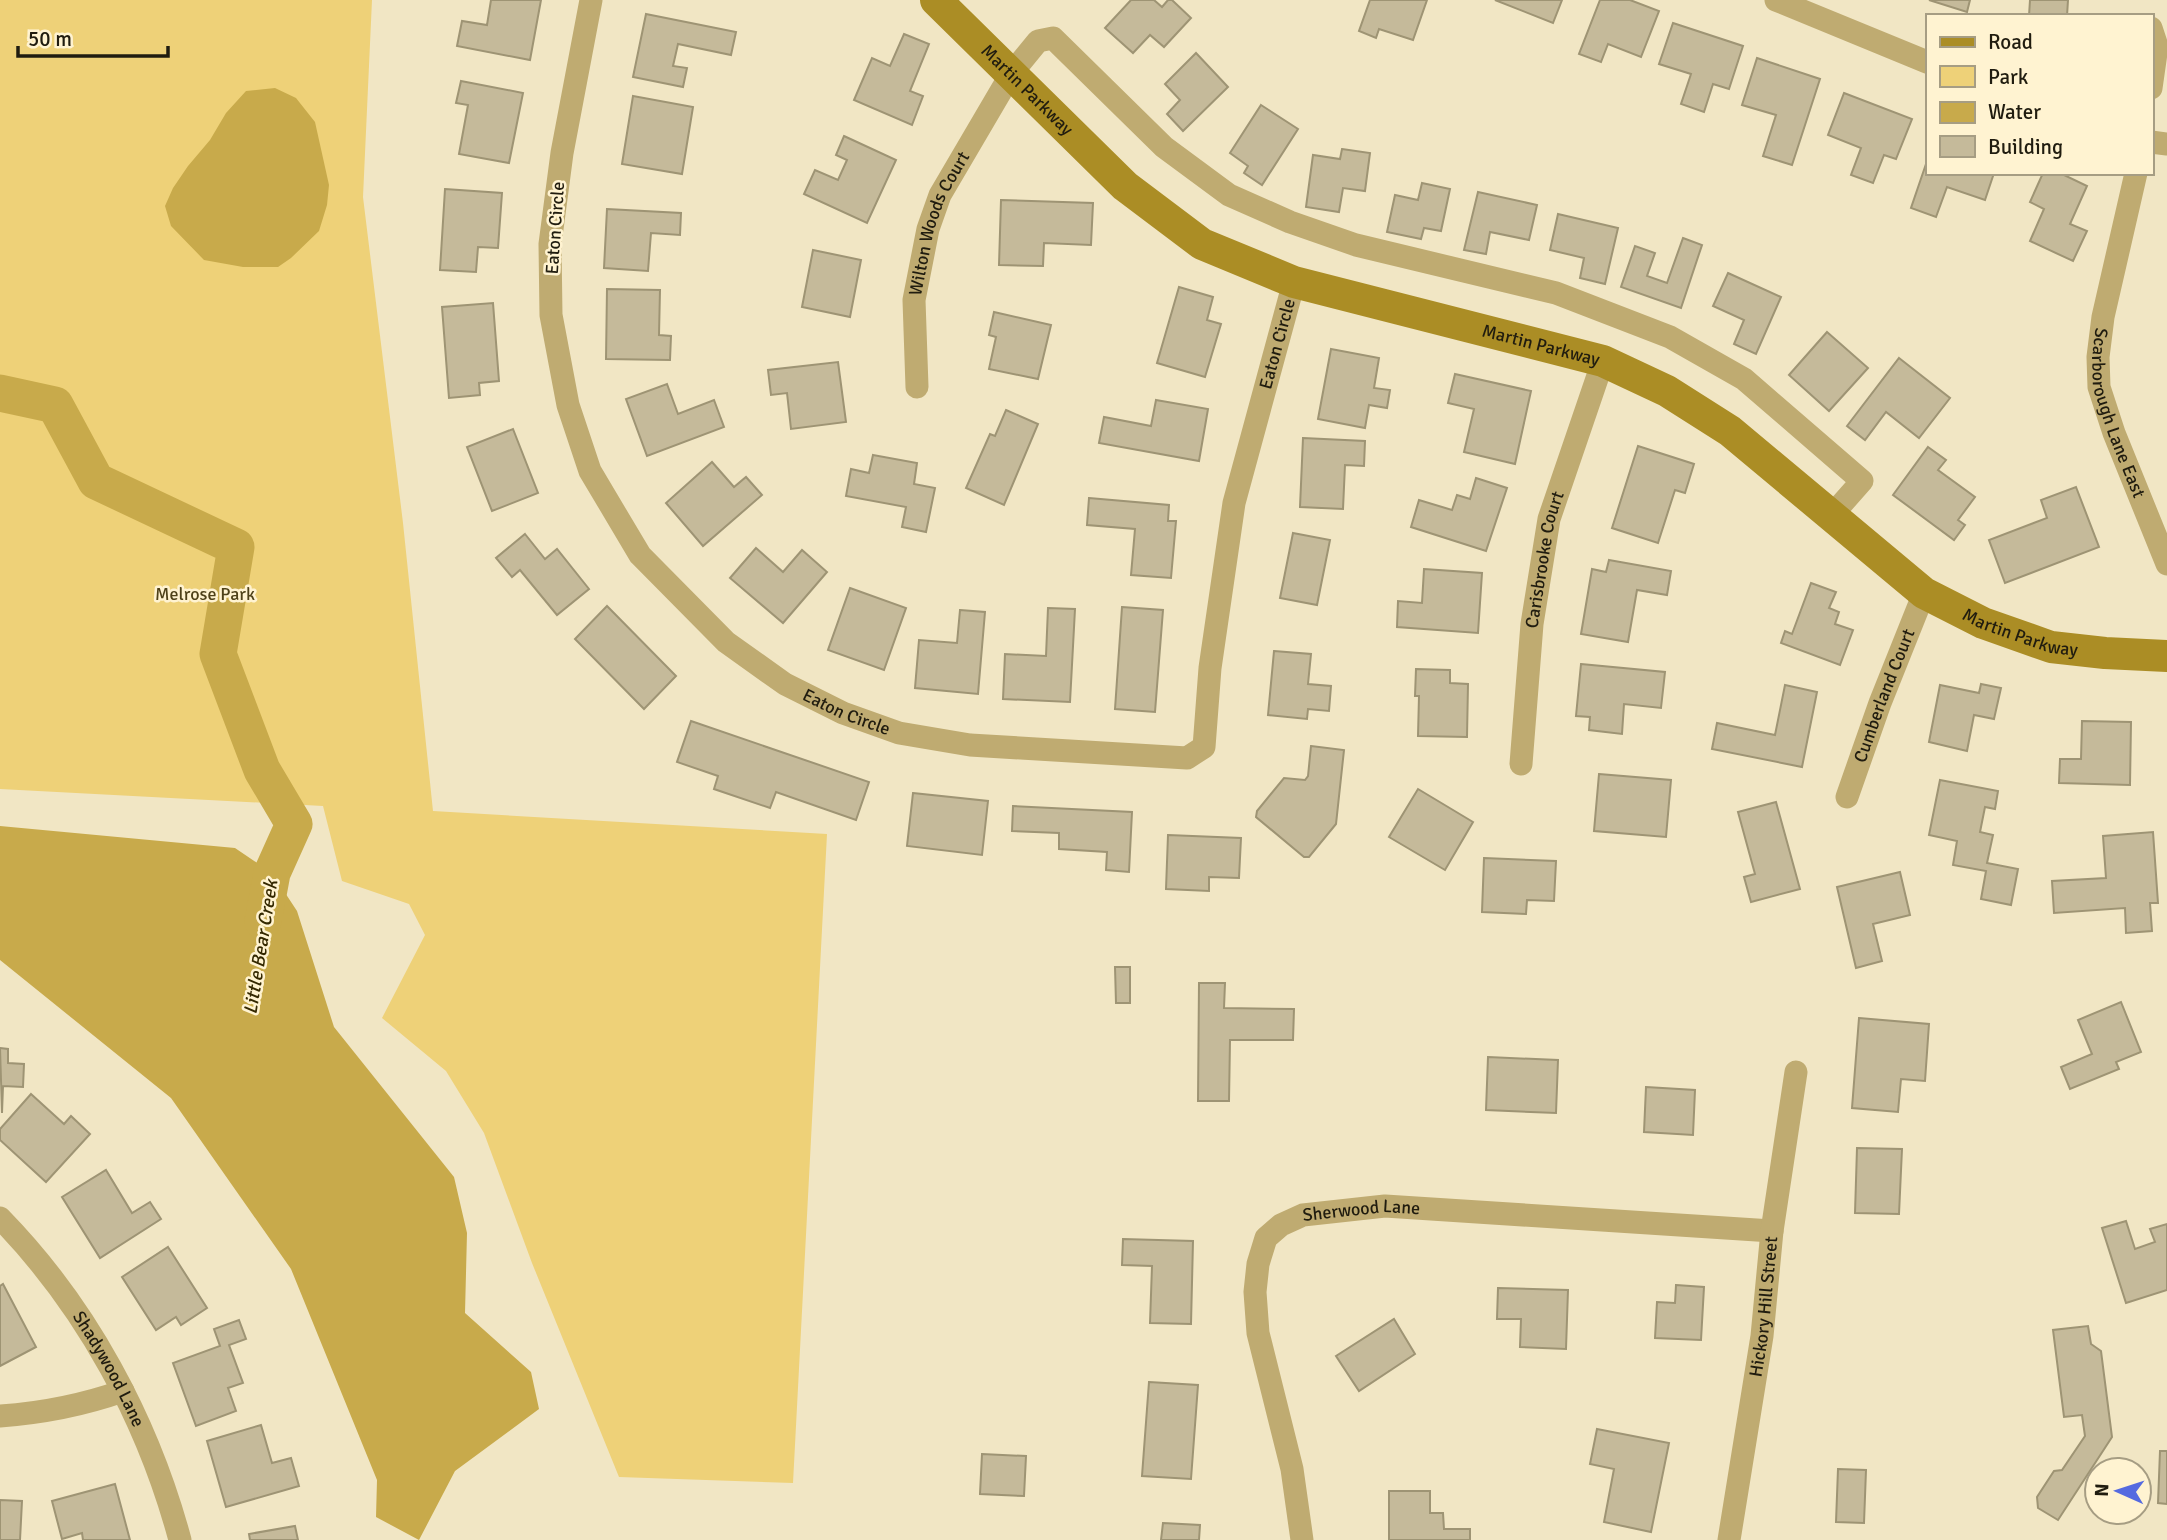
<svg xmlns="http://www.w3.org/2000/svg" width="2167" height="1540" font-family="Signika,sans-serif">
  <style>
    .green { fill: #eed178 }
    .water { fill: #c8aa4b }
    .lines { fill: none; stroke-linecap: round; stroke-linejoin: round }
    .river { stroke: #c8aa4b; stroke-width: 37 }
    .building { fill: #c5ba9a; stroke: #9e9474; stroke-width: 2 }
    .street { stroke: #bfab71; stroke-width: 23 }
    .secondary { stroke: #ab8d25; stroke-width: 32 }
    .labels { text-anchor: middle; stroke-width: 5; stroke-linejoin: round; paint-order: stroke }
    .street-label { font-size: 18px; fill: #201c0f; stroke: #fff3d1 }
    .park-label { font-size: 18px; fill: #4e4119; stroke: #fff3d1 }
    .water-label { font-size: 19px; font-style: italic; fill: #342800; stroke: #fff3d1 }
  </style>
  <rect width="100%" height="100%" fill="#f1e6c4"/>
  <path class="green" d="M0,0H372L363,197L403,523L433,811L827,834L793,1483L619,1477L532,1263L484,1133L446,1071L382,1018L425,935L409,904L342,881L323,806L0,789Z"/>
  <g class="water">
    <path d="M275,88L296,98L315,122L329,185L327,205L319,231L291,258L278,267H243L204,260L171,226L165,206L173,188L188,166L210,140L226,113L246,91Z"/>
    <path d="M0,826L235,848L272,873L297,911L334,1027L454,1177L467,1233L465,1313L531,1372L539,1409L455,1471L419,1540L376,1517L377,1480L291,1269L171,1098L0,960Z"/>
  </g>
  <g class="lines">
    <path class="river" d="M0,393L55,405L96,481L236,547L218,654L262,770L294,824L272,873L263,921"/>
  </g>
  <g class="building">
    <path d="M491,0H541L530,60L457,46L462,21L487,25Z"/>
    <path d="M1131,0H1154L1162,7L1168,0H1172L1191,18L1164,47L1150,35L1133,53L1105,28Z"/>
    <path d="M1370,0H1427L1413,40L1379,29L1376,38L1359,31Z"/>
    <path d="M1495,0H1562L1553,23Z"/>
    <path d="M1600,0H1630L1659,11L1641,57L1608,44L1601,62L1579,54Z"/>
    <path d="M1929,0H1970L1967,12Z"/>
    <path d="M2030,0H2068L2067,16H2029Z"/>
    <path d="M646,14L736,32L731,55L678,44L673,66L687,68L683,87L633,77Z"/>
    <path d="M1673,23L1743,46L1729,89L1713,84L1704,112L1681,104L1691,74L1659,64Z"/>
    <path d="M904,34L929,44L910,91L923,96L912,125L854,100L872,58L890,66Z"/>
    <path d="M1196,53L1228,87L1183,131L1167,114L1180,100L1165,84Z"/>
    <path d="M1757,58L1820,79L1792,165L1763,156L1776,115L1742,105Z"/>
    <path d="M461,81L523,93L509,163L459,154L468,105L456,103Z"/>
    <path d="M1844,93L1912,119L1896,159L1884,155L1873,183L1851,175L1861,148L1828,135Z"/>
    <path d="M633,96L693,107L682,174L622,164Z"/>
    <path d="M1261,105L1298,129L1262,185L1244,173L1248,166L1230,153Z"/>
    <path d="M844,136L896,160L867,223L804,194L815,170L838,180L847,160L836,155Z"/>
    <path d="M1342,149L1370,153L1365,191L1343,188L1339,212L1306,207L1313,155L1340,159Z"/>
    <path d="M1927,161V173H1994L1985,200L1947,187L1936,217L1911,208Z"/>
    <path d="M2043,173H2060L2087,186L2070,224L2087,231L2073,261L2030,241L2044,209L2030,202Z"/>
    <path d="M1422,183L1450,189L1441,231L1424,228L1421,239L1387,232L1395,195L1418,200Z"/>
    <path d="M445,189L502,193L498,248L478,247L476,272L440,270Z"/>
    <path d="M1478,192L1537,205L1529,240L1490,232L1486,254L1464,250Z"/>
    <path d="M1001,200L1093,203L1091,245L1044,243L1043,266L999,265Z"/>
    <path d="M607,209L681,213L680,235L651,233L648,271L604,268Z"/>
    <path d="M1558,214L1618,228L1605,284L1580,278L1584,258L1550,250Z"/>
    <path d="M1683,238L1702,245L1681,308L1621,287L1635,246L1655,253L1647,276L1667,283Z"/>
    <path d="M813,250L861,260L850,317L802,307Z"/>
    <path d="M1728,273L1781,297L1756,354L1734,344L1744,320L1713,306Z"/>
    <path d="M1179,287L1213,297L1207,320L1221,324L1205,377L1157,363Z"/>
    <path d="M607,289L660,290L659,335L671,336L670,360L606,359Z"/>
    <path d="M493,303L499,381L479,383L480,395L449,398L442,307Z"/>
    <path d="M994,312L1051,325L1038,379L989,369L996,337L989,335Z"/>
    <path d="M1827,332L1868,368L1829,411L1789,375Z"/>
    <path d="M1331,349L1379,358L1374,388L1390,390L1387,408L1369,405L1365,428L1318,419Z"/>
    <path d="M1899,358L1950,398L1919,438L1886,412L1865,440L1847,426Z"/>
    <path d="M838,362L846,422L791,429L787,393L771,395L768,370Z"/>
    <path d="M1455,374L1531,391L1515,464L1464,452L1474,409L1448,403Z"/>
    <path d="M667,384L678,414L714,400L724,427L647,456L626,399Z"/>
    <path d="M1156,400L1208,409L1199,461L1099,443L1104,417L1151,426Z"/>
    <path d="M1006,410L1038,424L1004,505L966,488L990,434L995,436Z"/>
    <path d="M513,429L538,493L492,511L467,447Z"/>
    <path d="M1303,438L1365,441L1364,466L1345,465L1343,509L1300,507Z"/>
    <path d="M1638,446L1694,464L1685,493L1675,490L1658,543L1612,528Z"/>
    <path d="M1928,447L1946,460L1938,470L1975,497L1958,520L1965,525L1954,540L1893,495Z"/>
    <path d="M873,455L917,463L914,484L935,488L926,532L902,527L906,507L846,496L851,469L869,473Z"/>
    <path d="M712,462L734,487L746,477L762,495L703,546L666,503Z"/>
    <path d="M1476,478L1507,488L1486,551L1411,527L1419,500L1452,510L1457,495L1470,499Z"/>
    <path d="M2076,487L2099,547L2005,583L1989,540L2047,518L2041,500Z"/>
    <path d="M1089,498L1169,505L1168,521H1176L1171,578L1131,575L1135,529L1087,525Z"/>
    <path d="M1293,533L1330,540L1317,605L1280,598Z"/>
    <path d="M525,534L545,559L557,549L589,589L557,615L520,570L512,577L496,558Z"/>
    <path d="M756,548L783,572L802,550L827,572L783,623L730,578Z"/>
    <path d="M1609,560L1671,571L1667,595L1637,590L1628,642L1581,634L1592,569L1606,572Z"/>
    <path d="M1424,569L1482,573L1478,633L1397,627L1398,601L1422,603Z"/>
    <path d="M1811,583L1836,592L1829,608L1839,612L1835,624L1853,630L1840,665L1781,643L1785,631L1792,634Z"/>
    <path d="M850,588L906,608L884,670L828,650Z"/>
    <path d="M607,606L676,676L644,709L575,639Z"/>
    <path d="M1122,607L1163,610L1155,712L1115,709Z"/>
    <path d="M1048,608L1075,609L1070,702L1003,699L1005,654L1046,656Z"/>
    <path d="M960,610L985,612L978,694L915,688L919,640L957,643Z"/>
    <path d="M1274,651L1311,654L1308,684L1331,686L1329,711L1308,709L1307,719L1268,715Z"/>
    <path d="M1581,664L1665,672L1661,708L1624,704L1622,734L1589,730L1590,717L1576,716Z"/>
    <path d="M1416,669L1450,670V683L1468,684L1467,737L1418,736L1419,696H1415Z"/>
    <path d="M1981,684L2001,688L1994,719L1974,715L1967,751L1929,742L1940,685L1979,693Z"/>
    <path d="M1785,685L1817,692L1802,767L1712,749L1717,723L1775,735Z"/>
    <path d="M691,721L869,782L856,820L776,792L770,808L714,789L718,776L677,762Z"/>
    <path d="M2082,721L2131,722L2130,785L2059,783L2060,759H2081Z"/>
    <path d="M1311,746L1344,750L1336,824L1309,857H1304L1256,817L1257,811L1284,778L1305,780L1308,776Z"/>
    <path d="M1599,774L1671,780L1666,837L1594,831Z"/>
    <path d="M1940,780L1998,791L1995,809L1985,807L1980,832L1993,835L1987,863L2018,869L2011,905L1981,899L1986,871L1953,865L1957,841L1929,835Z"/>
    <path d="M1418,789L1473,822L1445,870L1389,837Z"/>
    <path d="M913,793L988,801L982,855L907,846Z"/>
    <path d="M1776,802L1800,889L1751,902L1744,877L1755,874L1738,812Z"/>
    <path d="M1013,806L1132,812L1129,872L1106,870L1107,852L1059,849V833L1012,831Z"/>
    <path d="M2153,832L2158,903H2150L2152,931L2126,933L2125,908L2054,913L2052,881L2106,878L2103,836Z"/>
    <path d="M1168,835L1241,838L1239,878L1209,877V891L1166,889Z"/>
    <path d="M1484,858L1556,861L1554,901L1527,900L1526,914L1482,912Z"/>
    <path d="M1900,872L1910,915L1873,924L1882,961L1856,968L1837,887Z"/>
    <path d="M1115,967H1130V1003H1116Z"/>
    <path d="M1199,983H1225L1224,1008L1294,1009L1293,1040H1230L1229,1101H1198Z"/>
    <path d="M2121,1002L2141,1052L2116,1062L2119,1069L2070,1089L2061,1067L2092,1054L2078,1020Z"/>
    <path d="M1859,1018L1929,1024L1925,1081L1901,1079L1898,1112L1852,1108Z"/>
    <path d="M0,1048L8,1049V1063L24,1064L23,1087L3,1086L2,1113Z"/>
    <path d="M1488,1057L1558,1060L1556,1113L1486,1110Z"/>
    <path d="M1646,1087L1695,1090L1693,1135L1644,1132Z"/>
    <path d="M31,1094L64,1124L71,1116L90,1134L46,1182L0,1140V1129Z"/>
    <path d="M1857,1148L1902,1149L1899,1214L1855,1213Z"/>
    <path d="M106,1170L132,1213L150,1202L161,1219L100,1258L62,1197Z"/>
    <path d="M2126,1221L2135,1249L2155,1242L2150,1229L2167,1224V1290L2126,1303L2102,1228Z"/>
    <path d="M1123,1239L1193,1241L1191,1324L1150,1323L1152,1266L1122,1265Z"/>
    <path d="M168,1247L207,1308L181,1325L176,1317L156,1330L122,1277Z"/>
    <path d="M3,1284L36,1347L0,1366V1286Z"/>
    <path d="M1676,1285L1704,1287L1701,1340L1655,1338L1657,1302L1675,1303Z"/>
    <path d="M1498,1288L1568,1290L1566,1349L1520,1347L1521,1319H1497Z"/>
    <path d="M1394,1319L1415,1354L1359,1391L1336,1356Z"/>
    <path d="M239,1320L246,1339L229,1345L243,1383L228,1388L236,1411L196,1426L173,1363L220,1346L214,1329Z"/>
    <path d="M2088,1326L2091,1344L2101,1351L2112,1437L2058,1520L2038,1508L2037,1497L2054,1471L2062,1470L2085,1436L2082,1415L2064,1417L2053,1330Z"/>
    <path d="M1149,1382L1198,1385L1191,1479L1142,1476Z"/>
    <path d="M261,1425L272,1463L291,1458L299,1486L226,1507L207,1441Z"/>
    <path d="M1597,1429L1669,1443L1651,1532L1604,1522L1614,1469L1590,1464Z"/>
    <path d="M2160,1451H2167V1504L2158,1503Z"/>
    <path d="M982,1454L1026,1456L1024,1496L980,1494Z"/>
    <path d="M1838,1469L1866,1470L1864,1523L1836,1522Z"/>
    <path d="M115,1484L130,1540H83L82,1533L62,1539L52,1501Z"/>
    <path d="M1389,1491H1430V1513H1443L1444,1529H1470V1540H1389Z"/>
    <path d="M0,1500L22,1501L20,1540H0Z"/>
    <path d="M1163,1523L1200,1525L1199,1540H1161Z"/>
    <path d="M295,1526L298,1540H250L249,1534Z"/>
  </g>
  <g class="lines">
    <g class="street">
      <path id="s1" d="M591,0L562,153L550,244L551,315L568,405L590,471L640,555L726,642L785,684L843,713L899,733L970,745L1187,758L1204,747L1210,668L1234,503L1294,282"/>
      <path d="M1776,0L1927,62"/>
      <path d="M2151,28L2157,46L2151,88"/>
      <path d="M2151,142L2167,144"/>
      <path id="s2" d="M2136,173L2103,317L2098,357L2099,387L2114,433L2167,564"/>
      <path id="s3" d="M917,387L914,300L928,229L940,195L1011,74L1038,41L1053,38L1164,147L1229,195L1290,222L1356,245L1556,293L1670,337L1744,379L1862,481L1831,516"/>
      <path id="s4" d="M1521,764L1532,624L1549,519L1603,361"/>
      <path id="s5" d="M1847,797L1880,703L1924,593"/>
      <path id="s6" d="M0,1218C87,1307 148,1421 180,1540"/>
      <path d="M0,1416C43,1413 83,1405 123,1391"/>
      <path id="s7" d="M1302,1540L1292,1469L1258,1333L1255,1292L1258,1264L1266,1238L1281,1225L1303,1215L1385,1206L1772,1231"/>
      <path id="s8" d="M1729,1540L1762,1336L1772,1231L1796,1072"/>
    </g>
    <path class="secondary" id="s9" d="M936,0L1125,186L1202,244L1294,282L1603,361L1667,391L1730,431L1924,593L1983,623L2051,647L2105,653L2167,656"/>
  </g>
  <g class="labels">
    <g class="street-label">
      <text dy="6" stroke="none"><textPath href="#s9" startOffset="128">Martin Parkway</textPath></text>
      <text dy="6" stroke="none"><textPath href="#s3" startOffset="168">Wilton Woods Court</textPath></text>
      <text transform="translate(555 228) rotate(-86)" y="6">Eaton Circle</text>
      <text dy="6" stroke="none"><textPath href="#s1" startOffset="1617">Eaton Circle</textPath></text>
      <text dy="6" stroke="none"><textPath href="#s9" startOffset="716">Martin Parkway</textPath></text>
      <text dy="6" stroke="none"><textPath href="#s2" startOffset="247">Scarborough Lane East</textPath></text>
      <text dy="6" stroke="none"><textPath href="#s4" startOffset="206">Carisbrooke Court</textPath></text>
      <text dy="6" stroke="none"><textPath href="#s9" startOffset="1283">Martin Parkway</textPath></text>
      <text dy="6" stroke="none"><textPath href="#s5" startOffset="108">Cumberland Court</textPath></text>
      <text dy="6" stroke="none"><textPath href="#s1" startOffset="840">Eaton Circle</textPath></text>
      <text dy="6" stroke="none"><textPath href="#s7" startOffset="411">Sherwood Lane</textPath></text>
      <text dy="6" stroke="none"><textPath href="#s8" startOffset="236">Hickory Hill Street</textPath></text>
      <text dy="6" stroke="none"><textPath href="#s6" startOffset="187">Shadywood Lane</textPath></text>
    </g>
    <g class="park-label">
      <text x="205" y="600">Melrose Park</text>
    </g>
    <g class="water-label">
      <text transform="translate(260 947) rotate(-81)" y="7">Little Bear Creek</text>
    </g>
  </g>
  <rect x="1926" y="14" width="228" height="161" fill="#fff3d1" stroke="#a69d83" stroke-width="2"/>
  <rect x="1940" y="37" width="35" height="10" fill="#ab8d25" stroke="#a69d83" stroke-width="2"/>
  <text x="1988" y="49" font-size="21" fill="#201c0f">Road</text>
  <rect x="1940" y="66" width="35" height="21" fill="#eed178" stroke="#a69d83" stroke-width="2"/>
  <text x="1988" y="84" font-size="21" fill="#201c0f">Park</text>
  <rect x="1940" y="102" width="35" height="21" fill="#c8aa4b" stroke="#a69d83" stroke-width="2"/>
  <text x="1988" y="119" font-size="21" fill="#201c0f">Water</text>
  <rect x="1940" y="136" width="35" height="21" fill="#c5ba9a" stroke="#a69d83" stroke-width="2"/>
  <text x="1988" y="154" font-size="21" fill="#201c0f">Building</text>
  <g transform="translate(2118 1491) rotate(273)"><circle r="33" fill="#fff3d1" stroke="#a69d83" stroke-width="2"/>
  <path d="M0-5L12 26L0 18L-12 26Z" fill="#556ae0"/>
  <text y="-10" font-size="19" font-weight="bold" text-anchor="middle" fill="#201c0f">N</text>
  </g>
  <path d="M18 46v10h150v-10" fill="none" stroke="#201c0f" stroke-width="3.5"/>
  <text x="28" y="46" font-size="21" fill="#201c0f" stroke="#fff3d1" stroke-width="5" paint-order="stroke">50 m</text>
</svg>
